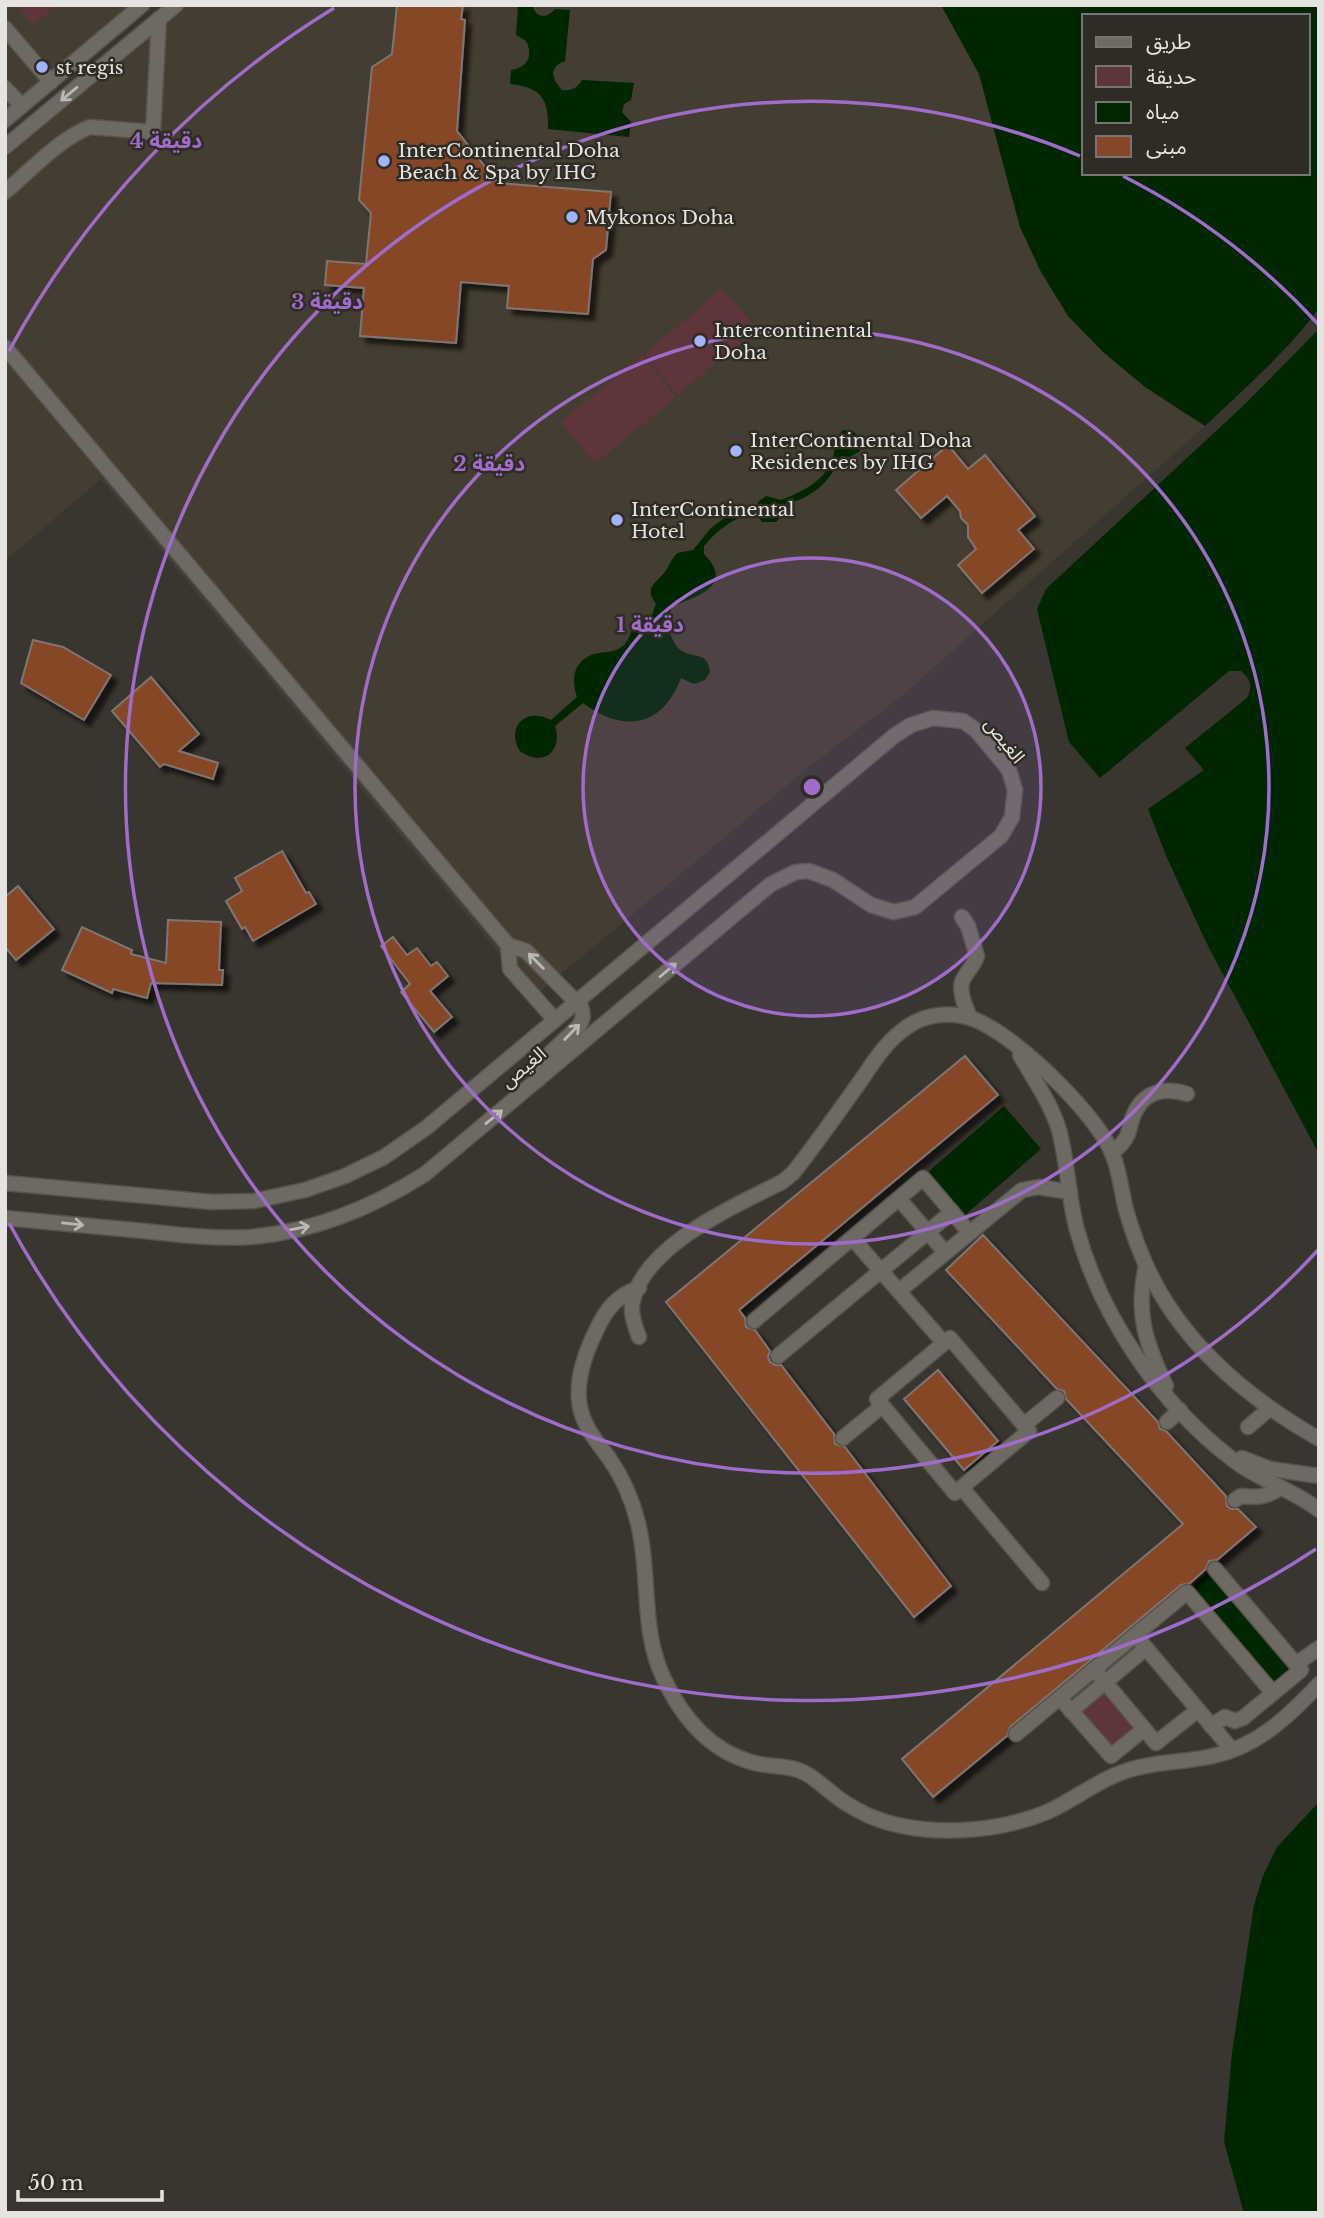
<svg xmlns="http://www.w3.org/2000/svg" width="1324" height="2218" font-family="'Libre Baskerville','Noto Sans Arabic',serif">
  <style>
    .built { fill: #443d31 }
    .green { fill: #5e353a }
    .water { fill: #002602; fill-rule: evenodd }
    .building { fill: #864728; stroke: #7f7672; stroke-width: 2; filter: url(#shadow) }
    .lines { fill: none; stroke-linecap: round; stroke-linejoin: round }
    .street-casing { stroke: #57544f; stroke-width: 17 }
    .street { stroke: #6e6a63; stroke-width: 14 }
    .oneway { stroke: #bcb9b4 }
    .ring { fill: none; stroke: #a06ccb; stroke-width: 3.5 }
    .poi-dot { fill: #a1b3fd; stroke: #2f2b25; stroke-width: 2.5 }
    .labels { text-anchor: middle; stroke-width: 5; stroke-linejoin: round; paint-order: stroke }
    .poi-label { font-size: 19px; fill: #e6e4e0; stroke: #2f2b25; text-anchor: start }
    .street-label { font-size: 19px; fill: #e6e4e0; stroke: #2f2b25 }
    .centre { fill: #a06ccb; stroke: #2f2b25; stroke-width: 3.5 }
    .ring-label { font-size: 21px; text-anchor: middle; font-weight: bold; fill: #a06ccb; stroke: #2f2b25; stroke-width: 5; stroke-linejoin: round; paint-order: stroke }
  </style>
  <defs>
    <filter id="shadow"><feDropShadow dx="6" dy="6" stdDeviation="2" flood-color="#0009"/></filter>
  </defs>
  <rect width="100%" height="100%" fill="#39352f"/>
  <g class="built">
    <path d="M5,5H153L5,129Z"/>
    <path d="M164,5H941L979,74L1020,227L1041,272L1145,387L1205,426L903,695L809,767L535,996L101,479L5,561V136Z"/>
  </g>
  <g class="green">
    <path d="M17,5H57L33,25Z"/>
    <path d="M722,288L756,328L678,395L644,355Z"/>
    <path d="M642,355L676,397L595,464L561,422Z"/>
    <path d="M1100,1690L1137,1732L1115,1752L1078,1709Z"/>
  </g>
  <g class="water">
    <path d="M518,5L533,7C537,19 548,18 555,9L570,10L565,61C548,67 552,79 562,90C571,91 578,88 582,80L634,83L631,100L624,104L622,112L631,122L629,137L548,129C549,99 541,87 510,84L511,70C527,68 534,56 526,41L516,35Z"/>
    <path d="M941,5H1319V308C1287,352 1244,389 1205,426L1145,387L1103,352L1068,316L1041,272L1020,227L979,74ZM1084,16H1308V173H1084Z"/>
    <path d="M1319,329V1154L1208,946L1167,858L1148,809L1204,770L1185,748L1247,698C1253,687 1251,679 1241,671H1229L1100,778L1069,742L1037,609L1046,589L1244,405Z"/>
    <path d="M843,430L853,431L861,439L860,451L850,457L841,456C829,484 813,497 784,505L783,514L776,522H762L755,513C734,517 718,529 704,546V554C735,586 698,596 673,606L666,621C670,631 672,645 682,651C694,659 708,651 710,672L705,680L694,684L681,678C662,728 623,733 583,703L555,726C564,753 540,768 519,750C506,725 527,707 551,720L577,697C571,680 573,663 591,655C602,651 613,654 623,646C631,639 630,629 637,622C641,618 647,617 652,615L656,604C642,586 659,582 667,569C670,563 672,559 677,553L693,550L711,528L730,514L756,507L758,502L766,496L781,500C808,490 838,473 834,441Z"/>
    <path d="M1004,1106L1041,1149L965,1215L928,1172Z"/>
    <path d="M1207,1573L1292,1673L1276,1688L1190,1588Z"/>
    <path d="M1319,1802V2213H1244L1224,2142L1232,2053L1254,1905L1263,1876L1277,1847Z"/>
  </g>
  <g class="building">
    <path d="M397,5H463L461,19L465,20L457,131L498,183L611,192L606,250L593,259L588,314L507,308L509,286L461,282L456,343L360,336L364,288L325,285L327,261L366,264L371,213L359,200L372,67L392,54Z"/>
    <path d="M948,445L968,469L985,455L1035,516L1018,530L1034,549L982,593L958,565L976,549L968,537V525L961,518L960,511L947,496L921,518L896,490Z"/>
    <path d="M33,640L63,647L111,675L84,720L21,683Z"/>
    <path d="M151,677L199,734L179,751L218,763L213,779L164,764L160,767L112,711Z"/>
    <path d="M282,851L306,893L309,892L316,904L253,941L245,927L242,929L226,901L242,891L235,878Z"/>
    <path d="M18,886L54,929L16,960L5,947V897Z"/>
    <path d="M168,920L221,922L219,970H223L222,985L151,983L147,998L113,989L112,993L62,970L82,927L132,950L131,954L166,963Z"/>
    <path d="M393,937L407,955L417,948L431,966L437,962L448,976L430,991L452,1017L434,1032L401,992L410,984L381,946Z"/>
    <path d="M965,1056L998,1095L739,1310L745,1318L746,1327L755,1330L770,1351L768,1357L770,1362L775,1365H781L834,1434L835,1444L845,1447L951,1586L914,1617L666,1302Z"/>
    <path d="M983,1235L1158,1422L1160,1429L1166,1431L1226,1496L1227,1506L1231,1509H1238L1256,1527L1217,1560L1209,1561L1206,1569L1190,1583L1181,1585L1010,1727L1007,1736L933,1797L902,1759L1183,1524L1066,1399L1064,1391L1057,1389L946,1270Z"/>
    <path d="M938,1370L998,1441L964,1470L904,1399Z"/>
  </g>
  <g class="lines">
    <g class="street-casing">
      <g id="street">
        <path d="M5,28L51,82"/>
        <path d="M5,88L22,106"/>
        <path d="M5,120L142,5"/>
        <path d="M5,147L176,5"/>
        <path d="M5,192C30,171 60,138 90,127L153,132L159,19"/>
        <path d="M5,347L508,945L526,951L581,1007C584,1015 583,1019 579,1026L543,1060L538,1080"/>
        <path d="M962,917L968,926L977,956C974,966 965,973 962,982C959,994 966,1007 970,1018"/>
        <path d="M508,945L510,969L555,1020"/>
        <path d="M1020,1055C1034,1080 1051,1103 1059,1130C1068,1163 1068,1197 1077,1230C1101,1317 1160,1404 1232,1459C1258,1480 1292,1489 1319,1510"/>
        <path d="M1112,1153C1118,1148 1124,1143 1127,1136C1130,1129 1131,1121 1134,1114C1144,1091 1165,1087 1187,1094"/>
        <path d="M5,1183L212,1202L254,1201L305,1190L345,1176L384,1157L426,1128L894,736L911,725L933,718L963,721L976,730L1009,770L1015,790L1012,817L1001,836L915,907L894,912L871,905L833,880L809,871L796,872L771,884L425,1174C373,1207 312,1232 250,1237C215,1239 179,1235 144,1231C98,1227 51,1222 5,1218"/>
        <path d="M899,1199L945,1252"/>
        <path d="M853,1239L944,1343"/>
        <path d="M1146,1266C1135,1313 1146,1344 1166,1386"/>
        <path d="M639,1288C615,1296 605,1311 595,1333C585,1354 575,1383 580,1407C584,1427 597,1442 609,1458C623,1478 632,1499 638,1523C651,1574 640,1630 664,1679C682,1717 709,1750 751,1762C766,1767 783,1765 798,1770C811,1774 821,1785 832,1793C842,1802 855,1809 867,1815C920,1838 994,1834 1047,1812C1072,1801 1094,1783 1120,1773C1150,1761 1182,1763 1213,1756C1258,1746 1289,1716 1319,1684"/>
        <path d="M899,1291L1022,1190L1039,1187L1070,1192"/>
        <path d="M754,1321L923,1178L969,1232"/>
        <path d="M639,1337C635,1327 631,1316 632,1305C641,1246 735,1206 782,1182L793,1173C816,1144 837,1114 859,1083C873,1063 886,1041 907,1027C925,1014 951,1011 973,1019C1013,1033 1096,1113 1112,1153C1120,1171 1121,1191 1126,1210C1136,1245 1149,1277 1169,1307C1207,1364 1260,1405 1319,1439"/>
        <path d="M950,1338L1029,1431L955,1493L877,1399Z"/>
        <path d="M778,1356L952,1212"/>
        <path d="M1167,1422L1180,1410"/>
        <path d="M1024,1425L1057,1398"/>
        <path d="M1248,1427L1269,1409"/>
        <path d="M843,1438L882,1406"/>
        <path d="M1242,1458L1270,1469L1319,1476"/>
        <path d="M962,1488L1042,1583"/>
        <path d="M1235,1500L1241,1496C1257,1498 1267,1497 1280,1488"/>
        <path d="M1135,1635L1232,1750"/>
        <path d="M1296,1664L1319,1648"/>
        <path d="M1094,1669L1156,1743L1198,1710"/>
        <path d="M1060,1698L1111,1756L1144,1729"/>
        <path d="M1071,1711L1146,1648"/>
        <path d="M1211,1726L1225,1717L1235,1721L1243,1718L1301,1670L1215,1569"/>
        <path d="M1016,1734L1187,1592L1273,1693"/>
      </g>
    </g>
    <use href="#street" class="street"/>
  </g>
  <defs><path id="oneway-shaft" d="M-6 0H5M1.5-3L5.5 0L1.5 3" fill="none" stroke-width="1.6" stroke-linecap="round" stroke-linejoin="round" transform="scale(1.75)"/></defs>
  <g class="oneway">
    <use href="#oneway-shaft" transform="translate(69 94) rotate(140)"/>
    <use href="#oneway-shaft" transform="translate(536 961) rotate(-135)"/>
    <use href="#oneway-shaft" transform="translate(668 970) rotate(-40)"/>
    <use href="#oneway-shaft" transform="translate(572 1032) rotate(-46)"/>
    <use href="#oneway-shaft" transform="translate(494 1117) rotate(-39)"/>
    <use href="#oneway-shaft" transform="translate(73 1224) rotate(6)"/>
    <use href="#oneway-shaft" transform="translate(299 1228) rotate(-11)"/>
  </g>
  <circle cx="812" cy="787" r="229" fill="#a06ccb" fill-opacity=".12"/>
  <g class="ring">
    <circle cx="812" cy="787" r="229"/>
    <circle cx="812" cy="787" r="457"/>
    <path d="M1318 1250A686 686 0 1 1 1080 156M1123 176A686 686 0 0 1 1318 324"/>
    <path d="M1316 1549A914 914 0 0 1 9 1223M9 351A914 914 0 0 1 334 8"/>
  </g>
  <g class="poi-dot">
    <circle cx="42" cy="67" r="7"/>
    <circle cx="384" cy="161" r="7"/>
    <circle cx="572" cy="217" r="7"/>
    <circle cx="700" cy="341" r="7"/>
    <circle cx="736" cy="451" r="7"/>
    <circle cx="617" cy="520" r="7"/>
  </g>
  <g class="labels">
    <g class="poi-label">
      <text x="56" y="74">st regis</text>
      <text x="398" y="157">InterContinental Doha<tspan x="398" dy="22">Beach &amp; Spa by IHG</tspan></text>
      <text x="586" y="224">Mykonos Doha</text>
      <text x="714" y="337">Intercontinental<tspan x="714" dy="22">Doha</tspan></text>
      <text x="750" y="447">InterContinental Doha<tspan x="750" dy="22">Residences by IHG</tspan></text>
      <text x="631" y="516">InterContinental<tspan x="631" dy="22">Hotel</tspan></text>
    </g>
    <g class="street-label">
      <text transform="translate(1005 740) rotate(52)" y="7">الغيص</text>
      <text transform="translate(523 1067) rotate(-40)" y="7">الغيص</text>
    </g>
  </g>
  <circle cx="812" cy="787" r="10" class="centre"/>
  <g class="ring-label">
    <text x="166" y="148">4 دقيقة</text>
    <text x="327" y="309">3 دقيقة</text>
    <text x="489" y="471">2 دقيقة</text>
    <text x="650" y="632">1 دقيقة</text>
  </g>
  <rect width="1324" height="2218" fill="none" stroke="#e6e4e0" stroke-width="14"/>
  <rect x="1082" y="14" width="228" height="161" fill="#2f2b25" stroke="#787570" stroke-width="2"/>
  <rect x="1096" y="37" width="35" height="10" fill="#6e6a63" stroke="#787570" stroke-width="2"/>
  <text x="1146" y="49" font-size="21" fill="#e6e4e0">طريق</text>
  <rect x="1096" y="66" width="35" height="21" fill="#5e353a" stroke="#787570" stroke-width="2"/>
  <text x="1146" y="84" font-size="21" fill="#e6e4e0">حديقة</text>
  <rect x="1096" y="102" width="35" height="21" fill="#002602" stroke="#787570" stroke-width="2"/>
  <text x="1146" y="119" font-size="21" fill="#e6e4e0">مياه</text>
  <rect x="1096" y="136" width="35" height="21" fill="#864728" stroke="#787570" stroke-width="2"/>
  <text x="1146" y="154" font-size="21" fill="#e6e4e0">مبنى</text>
  <path d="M18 2190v10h144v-10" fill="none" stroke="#e6e4e0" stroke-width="3.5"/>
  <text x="28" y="2190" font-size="21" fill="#e6e4e0" stroke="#2f2b25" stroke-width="5" paint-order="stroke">50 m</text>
</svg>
